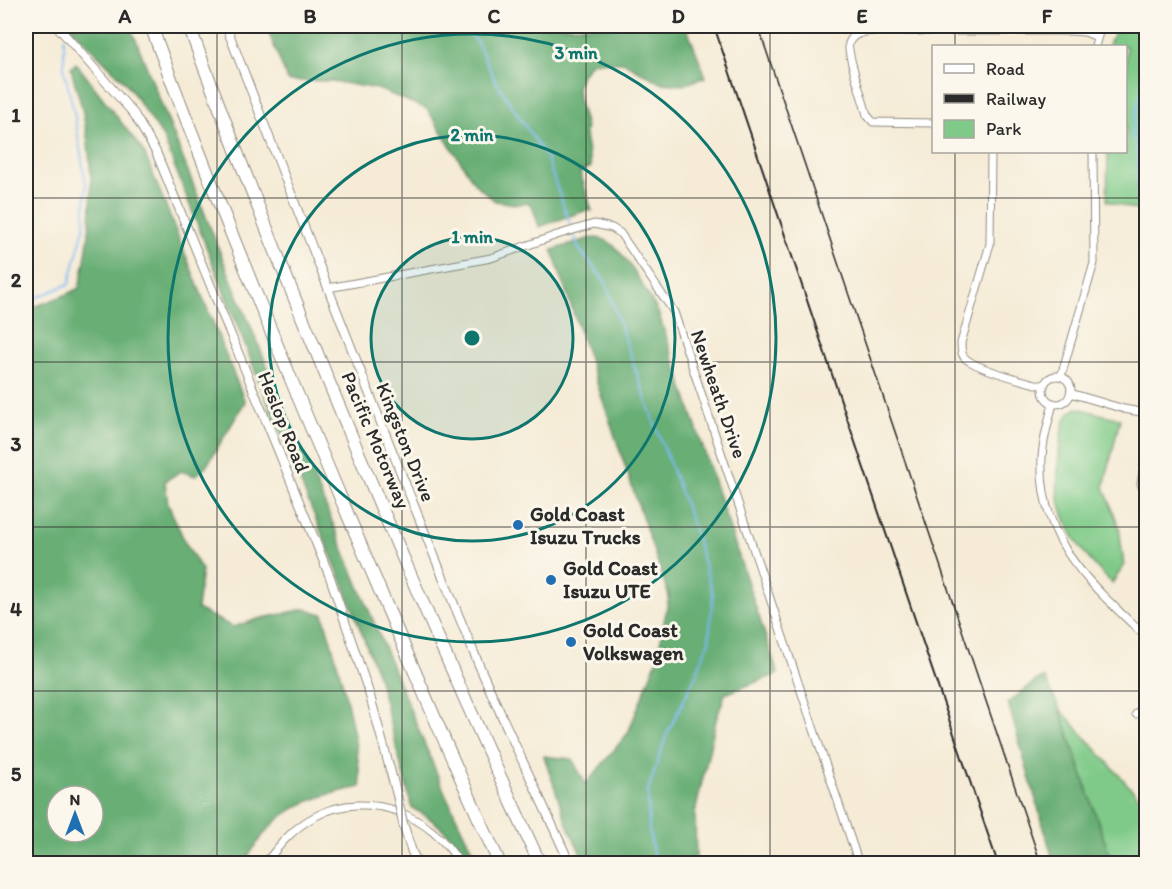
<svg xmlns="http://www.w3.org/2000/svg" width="1172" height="889" font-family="Itim,sans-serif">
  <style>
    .green { fill: #7fca88; stroke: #557a5a; stroke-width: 1.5 }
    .forest { fill: #67ae74; stroke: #496c50; stroke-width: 1.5; fill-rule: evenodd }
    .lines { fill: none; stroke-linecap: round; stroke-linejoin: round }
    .stream { stroke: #7ebbf1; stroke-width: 2 }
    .minor-casing { stroke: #908b80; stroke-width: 9 }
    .tertiary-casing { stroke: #908b80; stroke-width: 10 }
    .motorway-casing { stroke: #908b80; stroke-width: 14 }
    .minor { stroke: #fff; stroke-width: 7 }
    .tertiary { stroke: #fff; stroke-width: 8 }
    .motorway { stroke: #fff; stroke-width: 12 }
    .tram { stroke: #2b2b2b; stroke-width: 1.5 }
    .rail { stroke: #2b2b2b; stroke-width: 2 }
    .tertiary-bridge-casing { stroke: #908b80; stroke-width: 10; stroke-linecap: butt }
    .tertiary-bridge { stroke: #fff; stroke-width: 8 }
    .grid { fill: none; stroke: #2b2b2b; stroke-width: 1.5; stroke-opacity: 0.55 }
    .ring { fill: none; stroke: #0f766e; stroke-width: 3 }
    .poi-dot { fill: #1f6fb2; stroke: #fbf7ec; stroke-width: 2 }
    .labels { text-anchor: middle; stroke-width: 6; stroke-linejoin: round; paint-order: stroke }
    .street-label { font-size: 20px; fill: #2b2b2b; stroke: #fbf7ec }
    .poi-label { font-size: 20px; font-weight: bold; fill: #2b2b2b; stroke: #fbf7ec; text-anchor: start }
    .centre { fill: #0f766e; stroke: #fbf7ec; stroke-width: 3 }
    .ring-label { font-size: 18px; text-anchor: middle; font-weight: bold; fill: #0f766e; stroke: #fbf7ec; stroke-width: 6; stroke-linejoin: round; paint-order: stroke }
    .neatline { fill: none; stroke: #2b2b2b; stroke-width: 2 }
    .grid-label { font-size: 20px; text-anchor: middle; font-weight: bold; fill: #2b2b2b }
  </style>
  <rect width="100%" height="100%" fill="#fbf7ec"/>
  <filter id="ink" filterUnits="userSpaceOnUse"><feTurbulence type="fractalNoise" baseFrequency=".0167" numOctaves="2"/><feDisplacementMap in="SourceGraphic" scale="12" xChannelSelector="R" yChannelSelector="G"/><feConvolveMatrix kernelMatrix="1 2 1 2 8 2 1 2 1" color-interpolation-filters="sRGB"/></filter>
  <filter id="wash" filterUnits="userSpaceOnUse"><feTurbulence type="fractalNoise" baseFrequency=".008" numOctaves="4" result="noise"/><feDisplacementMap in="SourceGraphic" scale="24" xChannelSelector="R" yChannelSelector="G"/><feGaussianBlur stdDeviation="1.35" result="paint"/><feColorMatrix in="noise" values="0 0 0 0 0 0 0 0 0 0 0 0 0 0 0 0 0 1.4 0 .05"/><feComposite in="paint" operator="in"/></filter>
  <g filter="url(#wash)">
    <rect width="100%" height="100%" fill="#f5ebd6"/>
    <g class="green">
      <path d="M1119,26H1146V213L1107,201L1108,152H1126V46H1109V42Z"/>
      <path d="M1077,408L1120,419L1104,487L1119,527L1124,566L1112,583C1086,559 1063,530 1058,494C1056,477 1059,459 1060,443C1061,430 1064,413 1077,408Z"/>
      <path d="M1060,709L1146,805V863H1112Z"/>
    </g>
    <g class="forest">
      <path d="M69,26H127L134,35L224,262L445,793L478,863H469C456,839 436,820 412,808L378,676L345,589L272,414L163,137L126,83Z"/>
      <path d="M266,26H686L706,77L683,85L661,83L623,62H592C569,87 578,95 585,124C587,131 585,127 585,134C586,145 589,157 591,167L580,172L592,211L587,210L539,227L533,208L529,203L516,204L495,201L475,184L427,109L378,89L331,81H288Z"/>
      <path d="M76,63L144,152L245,402L206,467L195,476L181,471L165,481L168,504L186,544L202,570L197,609L233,627L258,619L305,609L323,614C340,671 356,727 361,787C325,794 289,803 265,833C257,842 251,853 243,863H26V310L65,295L79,288C94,227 95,174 83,113C80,98 74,83 71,68ZM57,796H93V832H57Z"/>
      <path d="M591,238C596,238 601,238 605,240C623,247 648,295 658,312L778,674L725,694L716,720L695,813L696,863H585L567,824L544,756L572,759L586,784L628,733L657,659L669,596L552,250Z"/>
      <path d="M1045,678L1060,709L1112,863H1054L1008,703L1037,680Z"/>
    </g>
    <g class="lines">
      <g class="stream">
        <path d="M463,26L477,42L496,82L546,157L579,249L605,281L651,414L691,520L713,594L709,641L695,677L667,734L648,790L649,830L655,864"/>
        <path d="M1138,207L1137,152L1132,132L1138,103L1146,74"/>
        <path d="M26,302L69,284L84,228L86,185L74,112L64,70V38"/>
      </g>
    </g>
  </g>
  <g filter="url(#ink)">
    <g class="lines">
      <g class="minor-casing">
        <g id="minor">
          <path d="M1095,46L1101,26"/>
          <path d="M934,123L873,122L867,115C864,102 846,52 849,43C853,33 864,32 873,31H1070L1085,32L1097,37"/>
          <path d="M991,152L990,244L961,343C961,347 961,353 964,357C973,368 1028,382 1044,386"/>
          <path d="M328,288L491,258L557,235L594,224L612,228L620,233L674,312L859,864"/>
          <path d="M1061,376L1094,263L1093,152"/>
          <circle cx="1057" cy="390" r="14"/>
          <path d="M1070,393L1124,409L1146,413"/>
          <path d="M1053,403C1049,421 1043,438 1042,457C1038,542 1091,584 1146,637"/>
          <path d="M1146,454L1141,484L1146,495"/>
          <path d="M1136,714L1146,703"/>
          <path d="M265,864C279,845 294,827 316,816C368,789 431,814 460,864"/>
        </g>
      </g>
      <g class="tertiary-casing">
        <g id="tertiary">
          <path d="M57,26L134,114L156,152L330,577L370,696L397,795"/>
          <path d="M226,26C309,239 391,453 479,665C508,732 540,797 570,864"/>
          <path d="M403,823L412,852L418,864"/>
        </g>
      </g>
      <g class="motorway-casing">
        <g id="motorway">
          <path d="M151,26C223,219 303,410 384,600C422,688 459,777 500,864"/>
          <path d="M189,26C294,309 413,589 540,864"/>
        </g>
      </g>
      <use href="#minor" class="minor"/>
      <use href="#tertiary" class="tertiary"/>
      <use href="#motorway" class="motorway"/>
      <path class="tram" d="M758,26L1041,864"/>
      <path class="rail" d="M714,26L998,864"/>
      <g class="tertiary-bridge-casing">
        <path id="tertiary-bridge" d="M397,795L403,823"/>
      </g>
      <use href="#tertiary-bridge" class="tertiary-bridge"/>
    </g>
  </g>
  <path class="grid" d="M217,26V864M402,26V864M586,26V864M770,26V864M955,26V46M955,152V864M26,198H1146M26,362H1146M26,527H1146M26,691H1146"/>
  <circle cx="472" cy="338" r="101" fill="#0f766e" fill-opacity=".12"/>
  <g class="ring">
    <circle cx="472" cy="338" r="101"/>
    <circle cx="472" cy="338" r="203"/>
    <circle cx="472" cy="338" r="304"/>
  </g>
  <g class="poi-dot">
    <circle cx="518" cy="525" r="6"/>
    <circle cx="551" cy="580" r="6"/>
    <circle cx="571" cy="642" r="6"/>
  </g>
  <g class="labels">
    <g class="street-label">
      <text transform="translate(719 394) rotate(71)" y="7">Newheath Drive</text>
      <text transform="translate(284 422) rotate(68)" y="7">Heslop Road</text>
      <text transform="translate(376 440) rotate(67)" y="7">Pacific Motorway</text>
      <text transform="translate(406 442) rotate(68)" y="7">Kingston Drive</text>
    </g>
    <g class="poi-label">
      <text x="530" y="521">Gold Coast<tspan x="530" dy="23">Isuzu Trucks</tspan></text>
      <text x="563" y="575">Gold Coast<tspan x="563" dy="23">Isuzu UTE</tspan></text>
      <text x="583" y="637">Gold Coast<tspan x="583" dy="23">Volkswagen</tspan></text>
    </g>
  </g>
  <circle cx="472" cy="338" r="9" class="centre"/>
  <g class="ring-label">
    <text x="576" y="59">3 min</text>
    <text x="472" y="141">2 min</text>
    <text x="472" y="243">1 min</text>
  </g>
  <rect width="1172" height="889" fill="none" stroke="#fbf7ec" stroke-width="66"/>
  <rect x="932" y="45" width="195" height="108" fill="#fbf7ec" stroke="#a8a59f" stroke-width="1.5"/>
  <rect x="944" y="64" width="30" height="9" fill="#ffffff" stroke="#a8a59f" stroke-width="1.5"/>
  <text x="986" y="75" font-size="18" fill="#2b2b2b">Road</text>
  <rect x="944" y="94" width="30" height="9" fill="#2b2b2b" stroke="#a8a59f" stroke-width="1.5"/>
  <text x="986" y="105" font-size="18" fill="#2b2b2b">Railway</text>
  <rect x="944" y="120" width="30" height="18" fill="#7fca88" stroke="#a8a59f" stroke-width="1.5"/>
  <text x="986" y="135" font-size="18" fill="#2b2b2b">Park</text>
  <g transform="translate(75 814)"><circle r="28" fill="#fbf7ec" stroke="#a8a59f" stroke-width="1.5"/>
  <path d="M0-4.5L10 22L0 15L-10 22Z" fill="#1f6fb2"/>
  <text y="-9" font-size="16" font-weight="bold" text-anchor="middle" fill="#2b2b2b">N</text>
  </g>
  <rect x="33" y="33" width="1106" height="823" class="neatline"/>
  <g class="grid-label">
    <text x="125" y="23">A</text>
    <text x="310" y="23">B</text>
    <text x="494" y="23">C</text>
    <text x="678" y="23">D</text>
    <text x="862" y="23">E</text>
    <text x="1047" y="23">F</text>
    <text x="16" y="122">1</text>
    <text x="16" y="287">2</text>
    <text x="16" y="451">3</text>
    <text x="16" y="616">4</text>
    <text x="16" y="781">5</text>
  </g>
</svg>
